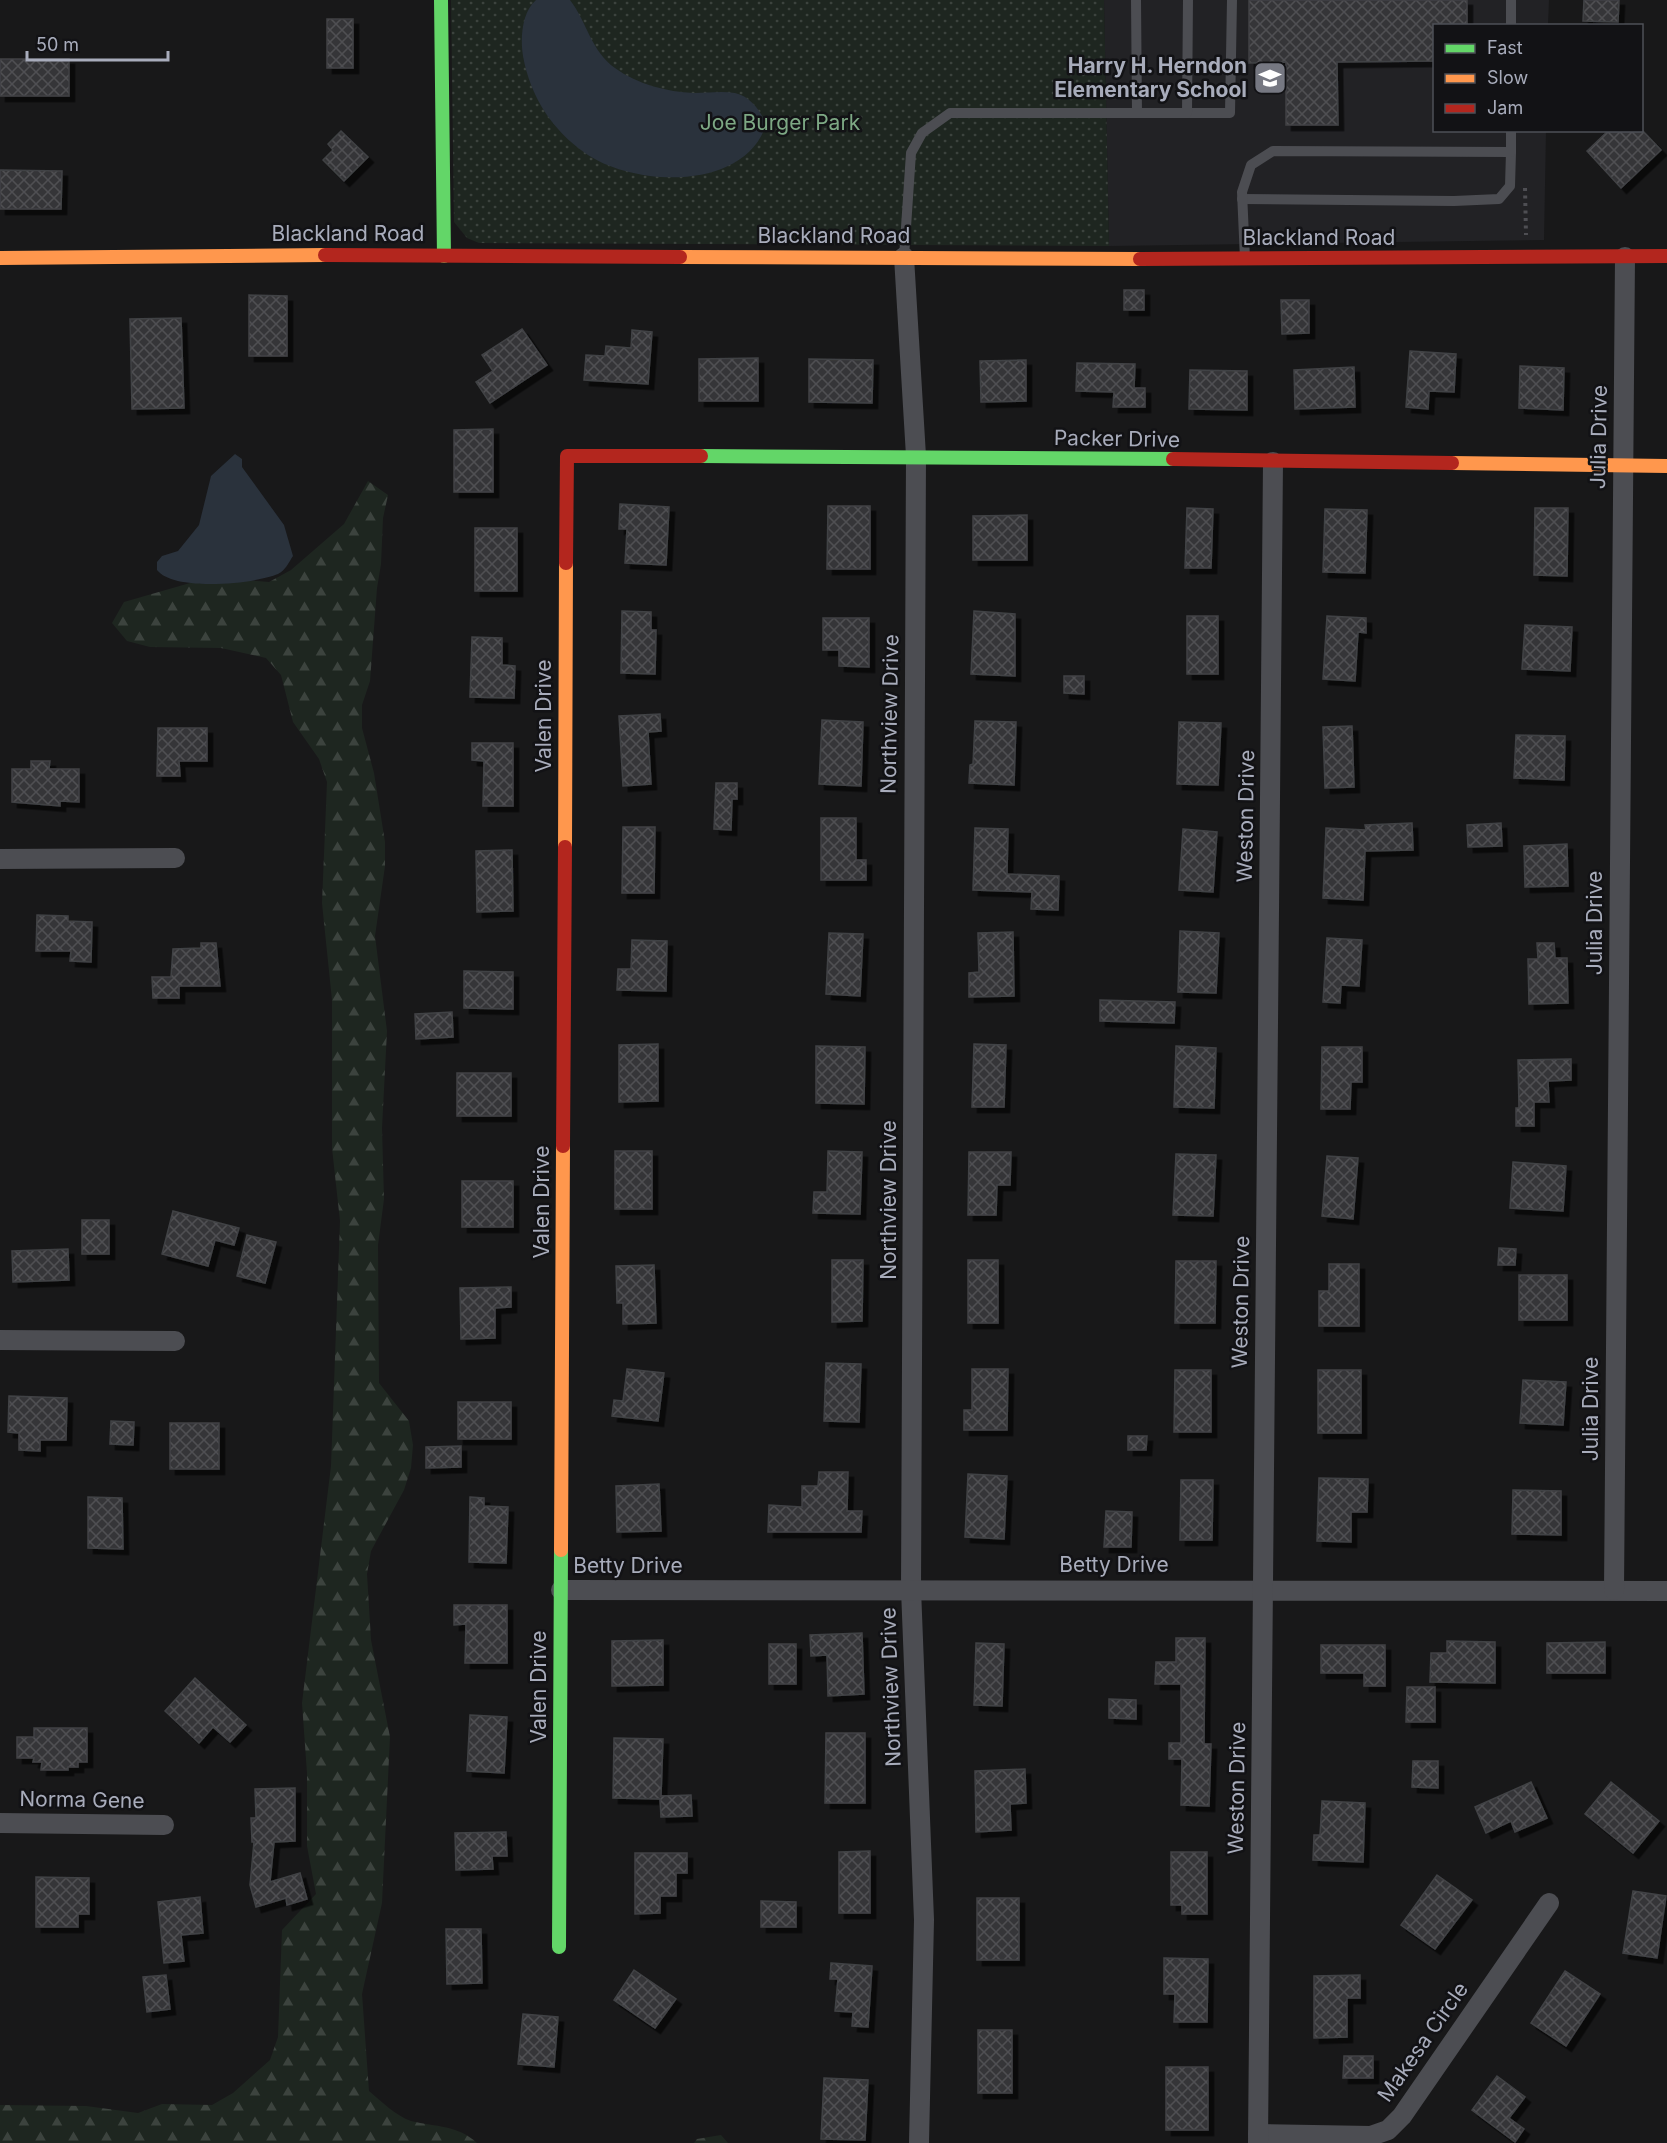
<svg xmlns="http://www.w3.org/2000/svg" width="1667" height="2143" font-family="Inter,sans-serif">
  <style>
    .built { fill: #222225 }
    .grass { fill: url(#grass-dots) }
    .forest { fill: url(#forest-firs) }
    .water { fill: #2a323c }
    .building { fill: url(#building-cross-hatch); stroke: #414245; stroke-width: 1.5; filter: url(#shadow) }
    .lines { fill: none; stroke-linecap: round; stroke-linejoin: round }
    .path { stroke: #4e4e53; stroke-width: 4; stroke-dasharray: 3 4.5; stroke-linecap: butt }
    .lane { stroke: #4c4d52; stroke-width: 10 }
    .street { stroke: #4c4d52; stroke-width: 20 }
    .fast { stroke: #63d668; stroke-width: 14 }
    .slow { stroke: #ff974d; stroke-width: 14 }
    .jam { stroke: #b3261e; stroke-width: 14 }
    .labels { text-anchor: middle; stroke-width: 5; stroke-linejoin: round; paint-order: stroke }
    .poi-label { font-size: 21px; font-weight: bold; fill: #a8acbb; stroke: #121215; text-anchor: end }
    .park-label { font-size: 21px; fill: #7da884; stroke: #121215 }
    .street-label { font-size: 21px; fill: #a8acbb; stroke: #121215 }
  </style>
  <defs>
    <pattern id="grass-dots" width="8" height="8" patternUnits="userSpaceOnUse" patternTransform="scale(1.5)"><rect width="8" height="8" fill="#1e2620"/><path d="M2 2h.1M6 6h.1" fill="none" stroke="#3c433e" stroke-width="1.8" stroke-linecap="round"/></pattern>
    <pattern id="forest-firs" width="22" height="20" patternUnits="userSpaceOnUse" patternTransform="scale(1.5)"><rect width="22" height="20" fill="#1e2620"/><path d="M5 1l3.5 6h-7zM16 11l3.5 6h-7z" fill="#3c433e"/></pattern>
    <pattern id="building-cross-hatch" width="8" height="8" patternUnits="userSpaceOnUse" patternTransform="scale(1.5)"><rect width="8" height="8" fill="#363638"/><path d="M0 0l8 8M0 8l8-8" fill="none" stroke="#505053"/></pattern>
    <filter id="shadow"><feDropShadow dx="5.5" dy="5.5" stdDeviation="0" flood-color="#0009"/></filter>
  </defs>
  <rect width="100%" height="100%" fill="#181819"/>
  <path class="built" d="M1104,0H1549L1548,25L1434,26V130L1546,131L1544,240L1109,246Z"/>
  <path class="grass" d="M451,0H1104L1109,246L479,243L467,238L454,222Z"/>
  <g class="forest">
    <path d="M368,481L388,495L383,518L381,564L377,588L370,681L362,705V728L374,773L385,842V866L375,936L387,1031L382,1128L384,1199L378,1245L379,1383L409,1421L413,1445L411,1468L404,1490L371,1551L367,1574L371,1640L390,1737L382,1903L362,1994L369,2091C381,2101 396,2116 411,2121C436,2127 458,2125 477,2143H0V2105L86,2106L138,2113L162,2104L212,2105L233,2093L270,2060L278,2037L282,1930L316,1894L307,1846V1773L302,1703L331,1466L340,1221L332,1148V1000L322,903L327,782L319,759L293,722L281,675L266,658L221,648L150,647L127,641L112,623L124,602L197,581L221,578L269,582L291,570L344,524Z"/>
    <path d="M721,2135L728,2143H694L697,2139Z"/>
  </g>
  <g class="water">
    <path d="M536,0H570C587,22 591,51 615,68C637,84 667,92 694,93C707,93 722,91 735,93C750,96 762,112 766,125C744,192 633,187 585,153C552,130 530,96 523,56C520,38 522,12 536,0Z"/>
    <path d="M235,454L242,459V467L284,525L293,556C289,562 285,571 278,574C254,584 174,592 157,570V562L162,556L178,551L199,525L211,476Z"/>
  </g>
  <g class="building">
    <path d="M1249,0H1467V26H1434V61L1337,62L1338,125H1286V62L1249,63Z"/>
    <path d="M1584,0H1619L1618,22L1583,21Z"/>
    <rect x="327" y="19" width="26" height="49"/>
    <rect x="0" y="59" width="69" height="37"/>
    <path d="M1609,130H1642L1661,150L1621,188L1587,151Z"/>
    <path d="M341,131L368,157L344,181L323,160L333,150L328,144Z"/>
    <path d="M0,170L62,171L61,209H0Z"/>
    <rect x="1124" y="290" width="20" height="20"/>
    <path d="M249,295L287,296V356H249Z"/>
    <path d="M1281,300H1309V333L1282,334Z"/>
    <path d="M181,318L184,408L132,409L130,319Z"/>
    <path d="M522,329L547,365L490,403L476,382L493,371L482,355Z"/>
    <path d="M632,330L652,332L648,384L584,380L586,355L605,356L606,346L631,348Z"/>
    <path d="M1410,351L1456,354L1454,392L1429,391L1428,409L1406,407Z"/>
    <path d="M758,358V401H699V359Z"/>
    <path d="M809,359L873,360L872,403L809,402Z"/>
    <path d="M1026,360V401L981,402L980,361Z"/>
    <path d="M1077,363L1135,364L1134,388H1145V407H1113L1114,392L1076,391Z"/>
    <path d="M1520,366L1564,368L1563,410L1519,408Z"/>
    <path d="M1354,367L1355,407L1295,409L1294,370Z"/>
    <path d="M1190,370L1247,371V410L1189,409Z"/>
    <path d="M493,429V492H454V430Z"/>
    <path d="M620,504L669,507L666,565L625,563L627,529H619Z"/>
    <path d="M828,506H870V569H827Z"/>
    <path d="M1187,508L1213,509L1211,568H1185Z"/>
    <path d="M1535,508H1568L1567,576L1534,575Z"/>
    <path d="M1325,509L1367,510L1365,573L1323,572Z"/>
    <path d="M1027,515V560H973V516Z"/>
    <rect x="475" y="528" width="42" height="63"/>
    <path d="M622,611L651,612V630H656L655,674L621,673Z"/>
    <path d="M974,611L1015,614V676L971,674Z"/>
    <rect x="1187" y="616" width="31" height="58"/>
    <path d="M1327,616L1366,618V633L1358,632L1355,681L1323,679Z"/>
    <path d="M823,618H869V667L839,666V650H823Z"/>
    <path d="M1525,625L1572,627L1570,671L1522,669Z"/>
    <path d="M472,637L502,638V665L515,666L514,698L470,697Z"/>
    <path d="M1064,676H1084V694L1064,693Z"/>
    <path d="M660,714L661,731L648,732L651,784L623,786L619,716Z"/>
    <path d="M822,720L863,722L861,786L819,784Z"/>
    <path d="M975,721L1016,722L1014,785L969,783L970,765L973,764Z"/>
    <path d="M1179,722L1221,723L1218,785L1177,784Z"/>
    <path d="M1352,726L1354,787L1325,788L1323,727Z"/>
    <path d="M158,728H207V761H179L180,776H157Z"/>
    <path d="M1516,735L1565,736L1564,780L1514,778Z"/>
    <path d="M472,743H513V806H483L484,761L472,760Z"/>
    <path d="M31,761H50L49,769H79V802L60,801V806L12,802V769H31Z"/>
    <path d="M716,783H737V799H732L731,830L714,829Z"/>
    <path d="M821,818H856V860H866V880H821Z"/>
    <path d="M1412,823L1413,850L1365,851L1363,900L1323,898L1326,828L1366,830L1365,825Z"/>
    <path d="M1501,823L1502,846L1468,847L1467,825Z"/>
    <path d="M623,827H655L654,893H622Z"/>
    <path d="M975,828L1008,829L1007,874L1059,876L1058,910L1031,909L1032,892L973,890Z"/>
    <path d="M1183,829L1217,832L1213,892L1179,890Z"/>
    <path d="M1567,844L1568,886L1525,887L1524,846Z"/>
    <path d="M512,850L513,911L477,912L476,851Z"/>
    <path d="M37,915L68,916V921L92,922L91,962L70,961L71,951H36Z"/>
    <path d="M1180,931L1219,933L1216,993L1178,992Z"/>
    <path d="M1013,932L1014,996L969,997V973L979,972L978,933Z"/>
    <path d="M829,933L863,934L860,996L826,994Z"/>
    <path d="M1327,938L1362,940L1359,986L1341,985L1340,1003L1323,1002Z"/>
    <path d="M632,940L667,941L666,991L617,990L618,969H631Z"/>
    <path d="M201,943H216L220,986H179V998H153L152,977H171L173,949L201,948Z"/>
    <path d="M1537,943H1554L1555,958H1567L1568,1003L1529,1004L1528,959H1538Z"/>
    <path d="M464,971L513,972V1009L464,1008Z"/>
    <path d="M1100,1000L1175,1002L1174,1023L1100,1021Z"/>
    <path d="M452,1012L453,1037L416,1039L415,1014Z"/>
    <path d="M658,1044V1101L619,1102V1045Z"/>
    <path d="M974,1044L1006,1045L1004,1107H972Z"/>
    <path d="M816,1046L865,1047L864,1104L816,1103Z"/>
    <path d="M1176,1046L1216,1048L1214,1108L1174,1107Z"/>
    <path d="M1322,1047H1362V1082H1351L1350,1109H1321Z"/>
    <path d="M1571,1059V1080L1548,1081L1549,1102H1534V1126H1516V1108H1519L1518,1060Z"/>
    <rect x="457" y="1073" width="54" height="43"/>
    <rect x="615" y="1151" width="37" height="58"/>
    <path d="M828,1151L862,1152L860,1214L813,1213L814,1192H827Z"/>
    <path d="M969,1152H1011L1010,1185H997L996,1215H968Z"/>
    <path d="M1176,1154L1216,1155L1213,1216L1173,1215Z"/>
    <path d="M1327,1156L1358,1158L1353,1219L1322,1216Z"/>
    <path d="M1513,1162L1566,1166L1563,1211L1510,1208Z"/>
    <rect x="462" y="1181" width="51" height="46"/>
    <path d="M173,1211L239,1228L234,1245L215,1240L208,1266L162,1254Z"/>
    <rect x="82" y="1220" width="27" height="34"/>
    <path d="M247,1235L276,1242L265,1283L237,1276Z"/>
    <path d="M1499,1248L1516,1249L1515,1265H1498Z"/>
    <path d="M68,1249L69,1280L13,1282L12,1251Z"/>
    <path d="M832,1260H863L862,1321L832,1322Z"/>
    <rect x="968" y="1260" width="30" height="63"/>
    <path d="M1176,1261H1216L1215,1323H1175Z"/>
    <path d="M1329,1264H1359V1326H1319V1291H1329Z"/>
    <path d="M654,1265L656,1323L623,1324V1303H617L616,1266Z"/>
    <rect x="1519" y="1275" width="48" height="45"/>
    <path d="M511,1287V1307L495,1308V1338L461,1339L460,1288Z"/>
    <path d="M826,1363L861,1364L859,1422L824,1421Z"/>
    <path d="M627,1369L664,1373L658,1421L612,1416L614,1400L623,1401Z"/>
    <path d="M972,1369H1008L1007,1430H964V1410H972Z"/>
    <path d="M1175,1370H1211V1432H1174Z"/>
    <rect x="1318" y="1370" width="43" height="63"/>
    <path d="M1523,1380L1566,1382L1563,1425L1520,1423Z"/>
    <path d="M9,1396L67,1398L66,1440H40V1451L19,1450V1433L8,1432Z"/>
    <rect x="458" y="1402" width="53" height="37"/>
    <path d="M111,1421L134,1422L133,1445L110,1444Z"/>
    <rect x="170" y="1423" width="49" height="46"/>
    <path d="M1128,1436H1147L1146,1450H1128Z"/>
    <path d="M461,1446V1467L426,1468V1447Z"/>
    <path d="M819,1472H848L847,1511H862L861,1532H768L769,1505L802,1507V1486H818Z"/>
    <path d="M968,1474L1007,1476L1004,1539L965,1537Z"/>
    <path d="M1319,1478L1368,1479L1367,1512H1351V1542L1317,1541Z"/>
    <path d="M1181,1480H1213L1212,1540H1180Z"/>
    <path d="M659,1484L661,1531L617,1532L616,1486Z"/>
    <path d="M1513,1490L1561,1491V1535L1512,1534Z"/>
    <path d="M88,1497L122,1498L123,1549L88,1548Z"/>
    <path d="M470,1497L484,1498V1506L508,1507L506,1563L469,1562Z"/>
    <path d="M1106,1511L1132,1512L1131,1547H1104Z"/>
    <path d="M454,1605H507V1663H465L466,1624L454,1625Z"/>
    <path d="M862,1633L864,1694L828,1696L827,1655L811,1656L810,1635Z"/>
    <path d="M1176,1638H1205L1204,1744H1211L1209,1806L1181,1805L1182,1759H1169V1743H1181V1684H1155L1156,1662H1176Z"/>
    <path d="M663,1640V1685L612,1686V1641Z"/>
    <path d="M1447,1641L1495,1642V1683L1430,1682L1431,1653H1447Z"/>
    <path d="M1605,1642V1673H1547V1643Z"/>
    <path d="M976,1643L1004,1644L1002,1706L974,1705Z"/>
    <rect x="769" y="1644" width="27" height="40"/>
    <path d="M1321,1645H1385V1686H1364V1673H1321Z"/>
    <path d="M195,1678L246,1725L230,1742L213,1727L199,1743L165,1711Z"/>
    <path d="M1407,1687H1435V1722H1406Z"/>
    <path d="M1109,1699L1136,1700V1719L1109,1718Z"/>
    <path d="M470,1715L507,1717L504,1773L467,1771Z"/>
    <path d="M34,1728H87V1762H78V1767H68V1770H41L42,1762H33L34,1758H17V1737H34Z"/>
    <path d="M826,1733H865V1803H825Z"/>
    <path d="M614,1738L663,1739L661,1796L691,1795L692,1816L661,1817L660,1799L613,1798Z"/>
    <path d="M1413,1761H1438V1788L1412,1787Z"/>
    <path d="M1025,1769L1026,1803L1010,1804L1011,1830L976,1832L975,1771Z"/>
    <path d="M1531,1782L1547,1818L1515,1832L1511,1821L1486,1833L1475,1807Z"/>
    <path d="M1611,1782L1659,1821L1633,1853L1585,1814Z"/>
    <path d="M295,1788V1841L274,1842L270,1882L300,1873L307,1899L287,1905L286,1898L256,1907L250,1885L254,1842H252L251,1818H256L255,1789Z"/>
    <path d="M1322,1801L1365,1803L1363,1862L1313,1860L1314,1835H1320Z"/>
    <path d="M506,1832L507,1856H492L493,1869L456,1870L455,1833Z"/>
    <path d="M870,1851V1913H839V1852Z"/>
    <path d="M1171,1852H1207V1914H1182V1905H1171Z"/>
    <path d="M635,1853H687V1873H676V1896H660V1913L635,1914Z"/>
    <path d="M1437,1875L1472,1900L1435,1949L1401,1925Z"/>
    <path d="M36,1877L89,1878V1914H78V1927H36Z"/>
    <path d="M1633,1891L1666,1896L1657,1958L1623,1953Z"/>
    <path d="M200,1897L203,1933L181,1935L184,1961L164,1963L158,1902Z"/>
    <rect x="977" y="1898" width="42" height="62"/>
    <path d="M761,1901L796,1902V1927H761Z"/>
    <path d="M446,1929H481L482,1983L447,1984Z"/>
    <path d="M1164,1958L1208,1959L1207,2022H1174L1175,1994H1164Z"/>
    <path d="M831,1963L872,1966L868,2027L852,2026L853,2012L835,2011L838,1979H830Z"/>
    <path d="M634,1970L676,1999L655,2028L614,2000Z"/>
    <path d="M1565,1971L1600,1994L1566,2046L1531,2023Z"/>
    <path d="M166,1975L170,2009L147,2012L143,1977Z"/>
    <path d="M1360,1975V1998H1347V2037L1314,2038V1976Z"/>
    <path d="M523,2014L558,2017L554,2067L518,2064Z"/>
    <rect x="978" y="2030" width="34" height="63"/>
    <path d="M1344,2056H1373V2078H1343Z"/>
    <rect x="1166" y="2067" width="42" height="63"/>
    <path d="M1497,2076L1525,2097L1509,2118L1524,2129L1515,2142L1472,2110Z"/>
    <path d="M824,2078L868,2080L865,2140L821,2139Z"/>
  </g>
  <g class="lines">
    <path class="path" d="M1525,188L1526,235"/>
    <g class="lane">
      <path d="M1136,0L1137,113"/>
      <path d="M1511,26V0"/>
      <path d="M1187,113H1230L1232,0"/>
      <path d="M1242,199L1454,201L1499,199L1510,186L1511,152"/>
      <path d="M904,257L911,153L922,133L950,113H1187L1188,0"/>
      <path d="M1245,259L1242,192L1251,165L1273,151L1511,152V130"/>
    </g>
    <g class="street">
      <path d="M904,257L916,456L911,1589L924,1920L919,2143"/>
      <path d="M0,859L175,858"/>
      <path d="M0,1340L175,1341"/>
      <path d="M561,1590L1667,1591"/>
      <path d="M1614,1590L1625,257"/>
      <path d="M0,1823L164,1825"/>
      <path d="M1258,2134L1371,2136L1388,2130L1402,2116L1549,1903"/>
      <path d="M1258,2143L1273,462"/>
    </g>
    <g class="fast">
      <path d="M441,0L444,256"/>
      <path d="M701,456L1173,459"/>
      <path d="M559,1947L561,1550"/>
    </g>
    <g class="slow">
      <path d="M680,257L1140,259"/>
      <path d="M0,258L325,255"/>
      <path d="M1452,463L1667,466"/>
      <path d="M565,847L566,563"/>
      <path d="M561,1550L563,1146"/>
    </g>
    <g class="jam">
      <path d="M325,255L680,257"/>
      <path d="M1140,259L1667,256"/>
      <path d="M1173,459L1452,463"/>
      <path d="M566,563L567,456H701"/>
      <path d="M563,1146L565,847"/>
    </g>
  </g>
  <defs>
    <g id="school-square" transform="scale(1.725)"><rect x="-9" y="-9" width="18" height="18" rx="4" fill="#767882" stroke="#121215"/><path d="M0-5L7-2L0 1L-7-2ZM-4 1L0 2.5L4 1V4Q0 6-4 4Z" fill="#fff"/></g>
  </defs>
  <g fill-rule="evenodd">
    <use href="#school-square" x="1270" y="78"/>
  </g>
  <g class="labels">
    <g class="poi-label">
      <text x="1247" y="73">Harry H. Herndon<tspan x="1247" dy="24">Elementary School</tspan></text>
    </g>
    <g class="park-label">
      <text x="780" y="130">Joe Burger Park</text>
    </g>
    <g class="street-label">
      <text x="348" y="241">Blackland Road</text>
      <text x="834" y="243">Blackland Road</text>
      <text x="1319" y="245">Blackland Road</text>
      <text transform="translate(1599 437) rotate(-89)" y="7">Julia Drive</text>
      <text transform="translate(1117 439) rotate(1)" y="7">Packer Drive</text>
      <text transform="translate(890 714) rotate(-89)" y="7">Northview Drive</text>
      <text transform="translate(544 716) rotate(-90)" y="7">Valen Drive</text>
      <text transform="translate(1246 816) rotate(-89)" y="7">Weston Drive</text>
      <text transform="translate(1595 923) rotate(-90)" y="7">Julia Drive</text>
      <text transform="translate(889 1200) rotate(-90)" y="7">Northview Drive</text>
      <text transform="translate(542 1202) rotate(-90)" y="7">Valen Drive</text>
      <text transform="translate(1241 1302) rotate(-89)" y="7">Weston Drive</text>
      <text transform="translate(1591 1409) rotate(-90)" y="7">Julia Drive</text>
      <text x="1114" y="1572">Betty Drive</text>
      <text x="628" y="1573">Betty Drive</text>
      <text transform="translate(539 1687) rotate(-90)" y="7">Valen Drive</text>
      <text transform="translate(891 1687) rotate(-92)" y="7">Northview Drive</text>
      <text transform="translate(1237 1788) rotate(-89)" y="7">Weston Drive</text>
      <text transform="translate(82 1800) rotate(1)" y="7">Norma Gene</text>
      <text transform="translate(1423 2042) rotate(-55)" y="7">Makesa Circle</text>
    </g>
  </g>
  <rect x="1433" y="24" width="210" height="108" fill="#121215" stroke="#4e5057" stroke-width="1.5"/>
  <rect x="1445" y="44" width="30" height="9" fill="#63d668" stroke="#4e5057" stroke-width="1.5"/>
  <text x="1487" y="54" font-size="18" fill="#a8acbb">Fast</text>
  <rect x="1445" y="74" width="30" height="9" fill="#ff974d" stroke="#4e5057" stroke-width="1.5"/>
  <text x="1487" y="84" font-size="18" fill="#a8acbb">Slow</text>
  <rect x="1445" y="104" width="30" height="9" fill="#b3261e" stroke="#4e5057" stroke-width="1.5"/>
  <text x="1487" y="114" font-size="18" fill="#a8acbb">Jam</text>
  <path d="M27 51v9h141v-9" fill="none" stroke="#a8acbb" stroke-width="3"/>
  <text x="36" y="51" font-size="18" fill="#a8acbb" stroke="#121215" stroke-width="4.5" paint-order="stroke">50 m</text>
</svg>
